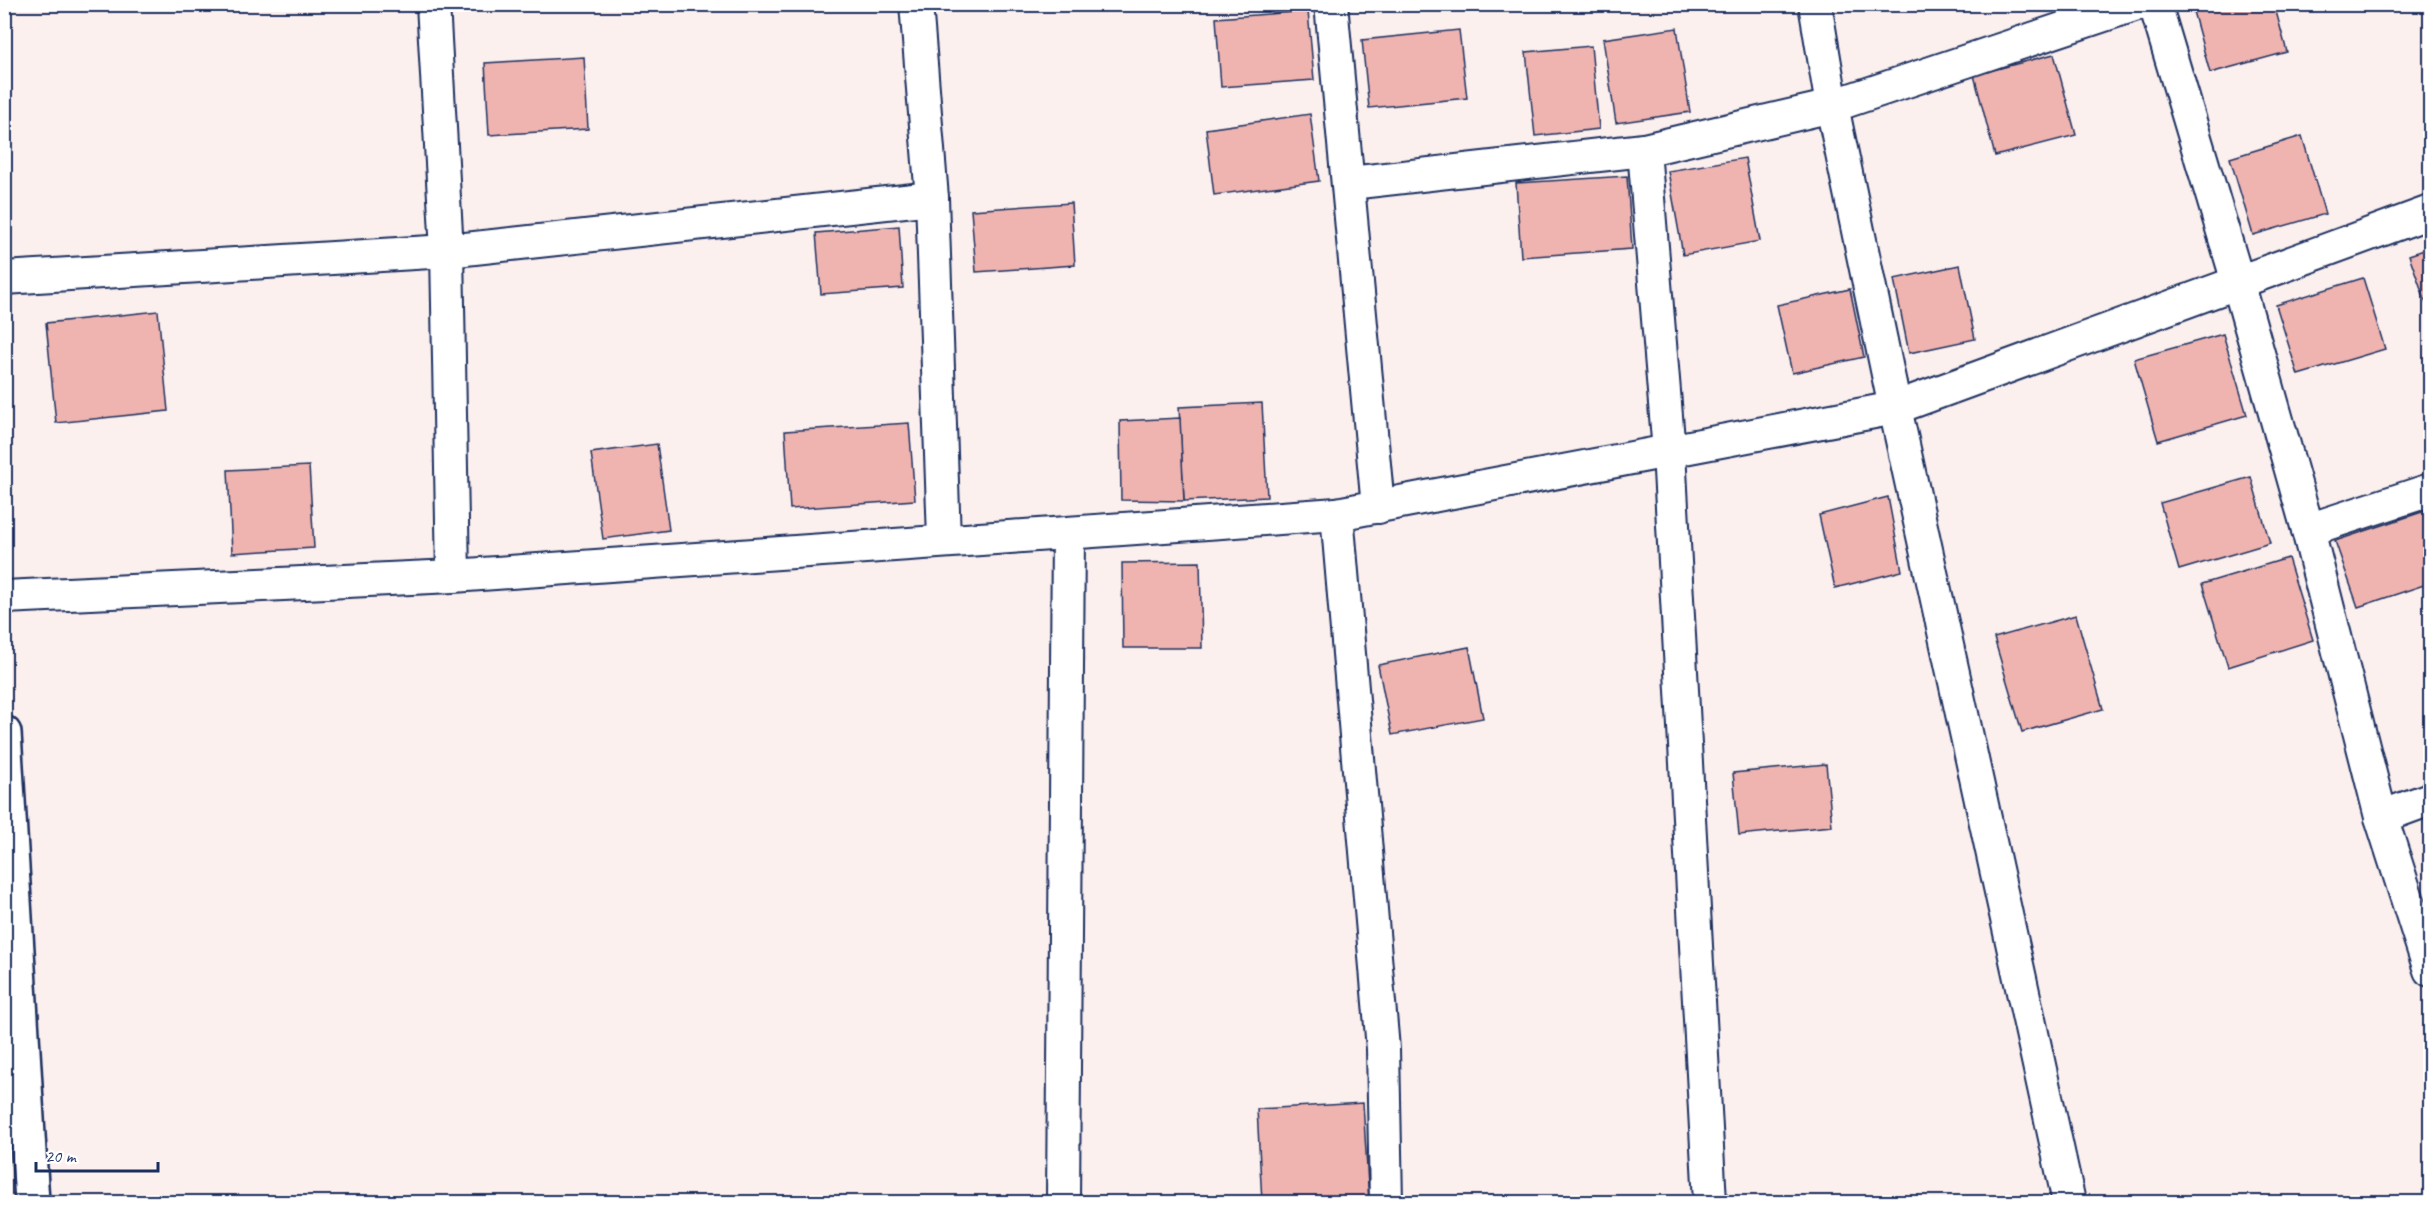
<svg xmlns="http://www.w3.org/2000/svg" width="2435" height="1207" font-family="Caveat,sans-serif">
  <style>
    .building { fill: #efb4b0; stroke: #1b2f5e; stroke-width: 1.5 }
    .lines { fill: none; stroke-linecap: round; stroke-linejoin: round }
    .street-casing { stroke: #1b2f5e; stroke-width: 36 }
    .secondary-casing { stroke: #1b2f5e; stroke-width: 38 }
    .street { stroke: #fff; stroke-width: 32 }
    .secondary { stroke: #fff; stroke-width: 33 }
  </style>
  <rect width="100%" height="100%" fill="#fcf0ef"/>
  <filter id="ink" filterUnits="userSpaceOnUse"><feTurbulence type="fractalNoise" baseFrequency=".0167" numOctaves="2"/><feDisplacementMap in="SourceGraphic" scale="12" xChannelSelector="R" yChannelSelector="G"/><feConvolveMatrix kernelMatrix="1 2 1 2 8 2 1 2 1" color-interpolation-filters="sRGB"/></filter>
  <g filter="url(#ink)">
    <g class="building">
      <path d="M2191,4H2274L2287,52L2210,73Z"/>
      <path d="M1308,11L1314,80L1221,87L1216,18Z"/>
      <path d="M1677,28L1690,112L1616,123L1603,39Z"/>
      <path d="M1459,30L1467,98L1369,108L1362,40Z"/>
      <path d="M1591,46L1599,129L1535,136L1526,52Z"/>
      <path d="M2054,54L2076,135L1995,156L1974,75Z"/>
      <path d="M584,57L588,129L489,135L485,63Z"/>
      <path d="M1310,114L1319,181L1214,195L1206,129Z"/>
      <path d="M2302,136L2325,214L2253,235L2230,158Z"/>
      <path d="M1745,158L1760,241L1683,255L1668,171Z"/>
      <path d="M1627,176L1632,249L1521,257L1516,183Z"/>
      <path d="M1071,203L1075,265L976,272L971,210Z"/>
      <path d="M899,226L903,288L821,294L816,233Z"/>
      <path d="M2430,248V314L2409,255Z"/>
      <path d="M1960,265L1975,339L1909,353L1894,279Z"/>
      <path d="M2363,278L2385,349L2298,375L2276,305Z"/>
      <path d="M1850,289L1864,357L1792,373L1777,305Z"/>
      <path d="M158,311L168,411L56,423L46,323Z"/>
      <path d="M2223,334L2247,415L2158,441L2134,359Z"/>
      <path d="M1262,403L1267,497L1184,501L1179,407Z"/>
      <path d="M1180,418L1184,501L1121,500L1120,421Z"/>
      <path d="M909,423L915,500L790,509L785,431Z"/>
      <path d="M657,444L669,530L603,539L591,453Z"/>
      <path d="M309,466L314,548L232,553L228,470Z"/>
      <path d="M2251,477L2270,543L2179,570L2160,503Z"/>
      <path d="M1888,497L1902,571L1835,588L1819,515Z"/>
      <path d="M2428,510L2430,519V583L2358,607L2335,541Z"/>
      <path d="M2288,558L2313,640L2228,667L2202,584Z"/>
      <path d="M1200,562L1202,648H1123L1122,563Z"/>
      <path d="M2076,615L2103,709L2022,732L1994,638Z"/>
      <path d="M1469,647L1483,718L1392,735L1378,665Z"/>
      <path d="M1826,764L1832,826L1739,835L1733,773Z"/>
      <path d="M1363,1103L1369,1202H1262L1257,1109Z"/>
    </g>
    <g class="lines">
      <g class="street-casing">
        <g id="street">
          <path d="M433,4L447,251L453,576"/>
          <path d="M916,4L932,198L944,539"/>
          <path d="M1331,4L1378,507"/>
          <path d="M1815,4L1832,106L1895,408L2069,1202"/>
          <path d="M2155,4L2238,282L2308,530L2381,817L2430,970"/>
          <path d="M1644,150L1669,452L1710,1202"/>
          <path d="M1350,183L1644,150L1832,106L2137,4"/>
          <path d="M4,278L447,251L932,198"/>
          <path d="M1337,514L1383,1049L1386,1202"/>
          <path d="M2308,530L2430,490"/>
          <path d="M4,597L453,576L1337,514L1895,408L2430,212"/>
          <path d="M2381,817L2430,799"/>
          <path d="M1063,1202L1068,534"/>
        </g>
      </g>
      <g class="secondary-casing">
        <path id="secondary" d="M4,733L32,1202"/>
      </g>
      <use href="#street" class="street"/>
      <use href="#secondary" class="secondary"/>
    </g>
  </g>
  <rect width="2435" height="1207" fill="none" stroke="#fff" stroke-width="24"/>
  <rect x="12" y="12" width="2411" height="1183" fill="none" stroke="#1b2f5e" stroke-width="2" filter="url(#ink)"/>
  <path d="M36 1162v9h122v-9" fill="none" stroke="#1b2f5e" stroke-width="3"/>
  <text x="45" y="1162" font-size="18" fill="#1b2f5e" stroke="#ffffff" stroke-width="4.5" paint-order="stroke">20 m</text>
</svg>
